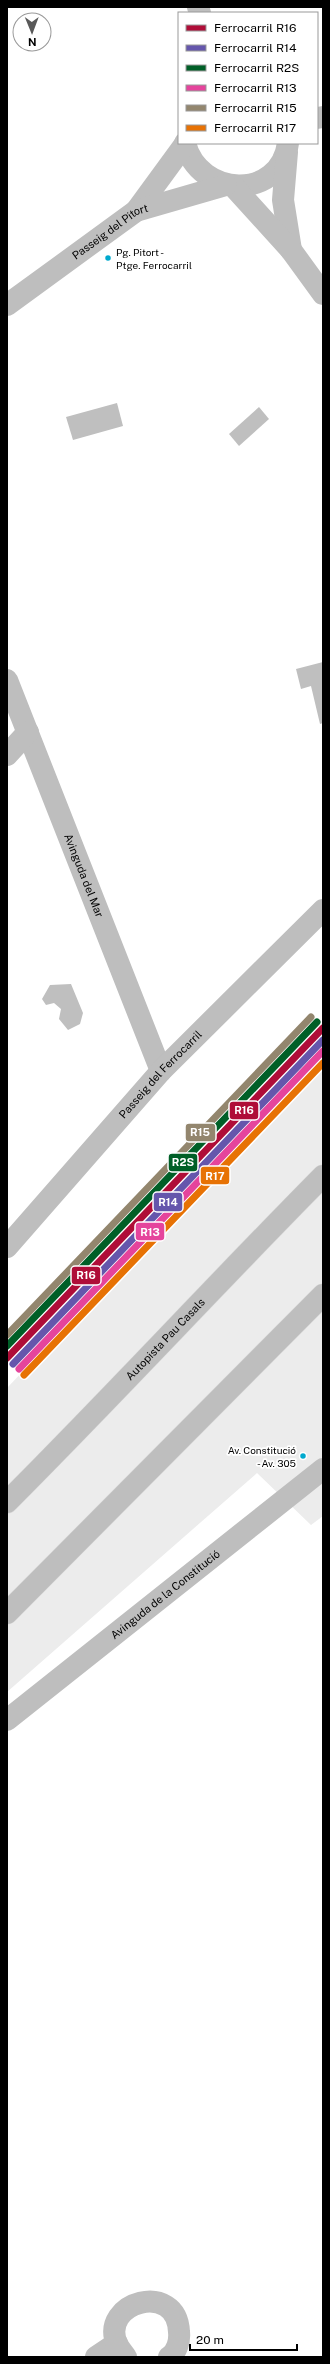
<svg xmlns="http://www.w3.org/2000/svg" width="330" height="2364" font-family="'Public Sans',sans-serif">
  <style>
    .green { fill: #ececec }
    .water { fill: #bfbfbf }
    .lines { fill: none; stroke-linecap: round; stroke-linejoin: round }
    .motorway-casing { stroke: #dbdbdb; stroke-width: 23 }
    .minor { stroke: #bebebe; stroke-width: 22 }
    .tertiary { stroke: #bebebe; stroke-width: 22 }
    .motorway { stroke: #bebebe; stroke-width: 22 }
    .rail-1-casing { stroke: #fff; stroke-width: 10 }
    .rail-2-casing { stroke: #fff; stroke-width: 10 }
    .rail-3-casing { stroke: #fff; stroke-width: 10 }
    .rail-4-casing { stroke: #fff; stroke-width: 10 }
    .rail-5-casing { stroke: #fff; stroke-width: 10 }
    .rail-6-casing { stroke: #fff; stroke-width: 10 }
    .rail-1 { stroke: #af0d38; stroke-width: 7 }
    .rail-2 { stroke: #6556ac; stroke-width: 7 }
    .rail-3 { stroke: #005f27; stroke-width: 7 }
    .rail-4 { stroke: #e5449c; stroke-width: 7 }
    .rail-5 { stroke: #93866e; stroke-width: 7 }
    .rail-6 { stroke: #e77204; stroke-width: 7 }
    .bus-dot { fill: #00a9ce; stroke: #fff; stroke-width: 1.5 }
    .labels { text-anchor: middle; stroke-width: 3.5; stroke-linejoin: round; paint-order: stroke }
    .bus-label { font-size: 10px; fill: #000; stroke: #fff; text-anchor: start }
    .street-label { font-size: 11px; fill: #000; stroke: #fff }
    .line-badge { stroke: #fff; stroke-width: 1.5 }
    .badge-label { font-size: 11px; text-anchor: middle; font-weight: bold; fill: #fff }
  </style>
  <rect width="100%" height="100%" fill="#fff"/>
  <path class="green" d="M323,1060V1516L311,1525L257,1473L7,1692V1388L260,1123Z"/>
  <g class="water">
    <path d="M117,403L123,426L73,440L66,417Z"/>
    <path d="M259,407L269,419L239,446L229,434Z"/>
    <path d="M323,662V723L320,724L311,686L301,689L296,669Z"/>
    <path d="M71,984L83,1013L80,1024L68,1030L59,1019L61,1009L54,1003L46,1005L42,999L50,985Z"/>
  </g>
  <g class="lines">
    <g class="motorway-casing">
      <g id="motorway">
        <path id="s5" d="M7,1502C114,1395 217,1283 323,1176"/>
        <path d="M7,1613L323,1295"/>
      </g>
    </g>
    <g class="minor">
      <path d="M198,7L200,13"/>
      <path d="M317,118L323,117"/>
      <path d="M185,143C199,198 280,201 288,143"/>
      <path d="M287,152L283,200L291,250"/>
      <path d="M233,186L291,250L323,294"/>
      <path d="M136,211L185,144"/>
      <path id="s1" d="M7,305L136,211L226,185"/>
      <path id="s2" d="M7,680L161,1071"/>
      <path d="M7,755L28,732"/>
      <path id="s3" d="M7,1247L161,1071L323,910"/>
      <path d="M96,2357L117,2343"/>
      <path d="M126,2357C123,2353 119,2348 117,2344C99,2302 177,2280 179,2332C180,2341 177,2352 169,2357"/>
    </g>
    <path class="tertiary" id="s4" d="M7,1720L323,1469"/>
    <use href="#motorway" class="motorway"/>
    <g class="rail-1-casing">
      <path id="rail-1" d="M7,1358L323,1028"/>
    </g>
    <g class="rail-2-casing">
      <path id="rail-2" d="M13,1364L323,1040"/>
    </g>
    <g class="rail-3-casing">
      <path id="rail-3" d="M7,1346L317,1022"/>
    </g>
    <g class="rail-4-casing">
      <path id="rail-4" d="M19,1369L323,1051"/>
    </g>
    <g class="rail-5-casing">
      <path id="rail-5" d="M7,1335L311,1017"/>
    </g>
    <g class="rail-6-casing">
      <path id="rail-6" d="M24,1375L323,1063"/>
    </g>
    <use href="#rail-1" class="rail-1"/>
    <use href="#rail-2" class="rail-2"/>
    <use href="#rail-3" class="rail-3"/>
    <use href="#rail-4" class="rail-4"/>
    <use href="#rail-5" class="rail-5"/>
    <use href="#rail-6" class="rail-6"/>
  </g>
  <g class="bus-dot">
    <circle cx="108" cy="258" r="3.5"/>
    <circle cx="303" cy="1456" r="3.5"/>
  </g>
  <g class="labels">
    <g class="bus-label">
      <text x="116" y="256">Pg. Pitort -<tspan x="116" dy="13">Ptge. Ferrocarril</tspan></text>
      <text x="296" y="1454" text-anchor="end">Av. Constitució<tspan x="296" dy="13">- Av. 305</tspan></text>
    </g>
    <g class="street-label">
      <text dy="4" stroke="none"><textPath href="#s1" startOffset="127">Passeig del Pitort</textPath></text>
      <text dy="4" stroke="none"><textPath href="#s2" startOffset="210">Avinguda del Mar</textPath></text>
      <text dy="4" stroke="none"><textPath href="#s3" startOffset="231">Passeig del Ferrocarril</textPath></text>
      <text dy="4" stroke="none"><textPath href="#s5" startOffset="227">Autopista Pau Casals</textPath></text>
      <text dy="4" stroke="none"><textPath href="#s4" startOffset="202">Avinguda de la Constitució</textPath></text>
    </g>
  </g>
  <g class="line-badge">
    <rect x="229" y="1101" width="30" height="19" rx="4" fill="#af0d38"/>
    <rect x="185" y="1123" width="31" height="19" rx="4" fill="#93866e"/>
    <rect x="168" y="1153" width="30" height="19" rx="4" fill="#005f27"/>
    <rect x="200" y="1166" width="30" height="19" rx="4" fill="#e77204"/>
    <rect x="153" y="1192" width="30" height="20" rx="4" fill="#6556ac"/>
    <rect x="135" y="1222" width="30" height="19" rx="4" fill="#e5449c"/>
    <rect x="71" y="1266" width="30" height="19" rx="4" fill="#af0d38"/>
  </g>
  <g class="badge-label">
    <text x="244" y="1114">R16</text>
    <text x="200" y="1136">R15</text>
    <text x="183" y="1166">R2S</text>
    <text x="215" y="1180">R17</text>
    <text x="168" y="1206">R14</text>
    <text x="150" y="1236">R13</text>
    <text x="86" y="1279">R16</text>
  </g>
  <rect width="330" height="2364" fill="none" stroke="#000000" stroke-width="16"/>
  <rect x="178" y="12" width="140" height="132" fill="#ffffff" stroke="#999999"/>
  <rect x="186" y="25" width="20" height="6" fill="#af0d38" stroke="#999999"/>
  <text x="214" y="32" font-size="12" fill="#000000">Ferrocarril R16</text>
  <rect x="186" y="45" width="20" height="6" fill="#6556ac" stroke="#999999"/>
  <text x="214" y="52" font-size="12" fill="#000000">Ferrocarril R14</text>
  <rect x="186" y="65" width="20" height="6" fill="#005f27" stroke="#999999"/>
  <text x="214" y="72" font-size="12" fill="#000000">Ferrocarril R2S</text>
  <rect x="186" y="85" width="20" height="6" fill="#e5449c" stroke="#999999"/>
  <text x="214" y="92" font-size="12" fill="#000000">Ferrocarril R13</text>
  <rect x="186" y="105" width="20" height="6" fill="#93866e" stroke="#999999"/>
  <text x="214" y="112" font-size="12" fill="#000000">Ferrocarril R15</text>
  <rect x="186" y="125" width="20" height="6" fill="#e77204" stroke="#999999"/>
  <text x="214" y="132" font-size="12" fill="#000000">Ferrocarril R17</text>
  <g transform="translate(32 32) rotate(179)"><circle r="19" fill="#ffffff" stroke="#999999"/>
  <path d="M0-3L7 15L0 10L-7 15Z" fill="#595959"/>
  <text y="-6" font-size="11" font-weight="bold" text-anchor="middle" fill="#000000">N</text>
  </g>
  <path d="M190 2344v6h107v-6" fill="none" stroke="#000000" stroke-width="2"/>
  <text x="196" y="2344" font-size="12" fill="#000000" stroke="#ffffff" stroke-width="3" paint-order="stroke">20 m</text>
</svg>
